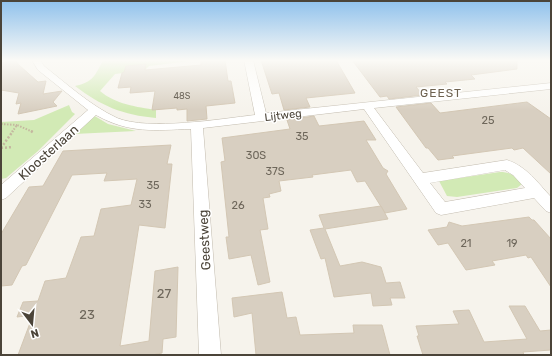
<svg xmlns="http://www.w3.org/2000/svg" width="552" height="356" font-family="Rubik,sans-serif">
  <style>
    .green { fill: #d2eab5 }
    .building { fill: #d8cfc1; stroke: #d3c7b4 }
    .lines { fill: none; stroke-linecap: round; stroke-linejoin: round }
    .street-casing { stroke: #c2bbae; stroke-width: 1 }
    .path-far1 { stroke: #c4b79f; stroke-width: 2; stroke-dasharray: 1.5 1.5; stroke-linecap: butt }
    .path { stroke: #c4b79f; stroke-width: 2.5; stroke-dasharray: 2 2; stroke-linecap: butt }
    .street { fill: #fff; fill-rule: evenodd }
    .labels { text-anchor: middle; stroke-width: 3; stroke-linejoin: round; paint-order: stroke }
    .far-number-label { font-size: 9px; fill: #6e675b }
    .far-street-label { font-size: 11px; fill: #4b4439; stroke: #fff }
    .number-label { font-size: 11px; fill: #6e675b }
    .far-neighbourhood-label { font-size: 12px; letter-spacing: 1px; fill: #6e6250; stroke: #fff }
    .street-label { font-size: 13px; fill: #4b4439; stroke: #fff }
    .near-number-label { font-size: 13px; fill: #6e675b }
  </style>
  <rect width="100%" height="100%" fill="#f6f3ec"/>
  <g class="green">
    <path d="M103,60H190V61L149,66L145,70L115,74L100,91C115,104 137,107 156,110V118C123,115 101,106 75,86C93,82 95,76 103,60Z"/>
    <path d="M69,105L72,112L75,114L38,151L6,178L1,179V122L34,120Z"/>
    <path d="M93,115L108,124L136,131L74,134Z"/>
    <path d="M500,172C510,172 515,175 522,184L517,188L457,197L447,196L439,181Z"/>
  </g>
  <g class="building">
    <path d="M15,60L19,65L38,82L46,81L43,94L62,91L53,102L57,106L18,114L21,103L16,104L19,93L1,90V63Z"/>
    <path d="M201,60H225L228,81H231L235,103L206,106L207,119L187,121V109L177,110V108L152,110L155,91L130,93L131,87L118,88L122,73L124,72L126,66L146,64L145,70L201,65Z"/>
    <path d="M261,60H336L355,93L306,98L310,107L284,110L279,93L272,94Z"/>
    <path d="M352,60H517V69L471,75L475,79L445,82L447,84L416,87L423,95L389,99L387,96L380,97Z"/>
    <path d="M527,102L551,119V174L523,148L514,150L512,148L452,156L454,158L438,160L428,148H426L396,107L431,103L440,113Z"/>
    <path d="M314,116L319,126L364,121L376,140H366L383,168L388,171L386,174L407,209L385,213L365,181L357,182L351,170L312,175L313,177L279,181L281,191L269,194L270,197L263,198L268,229L260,230L270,282L258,285L251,255L229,259L226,237H229L221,162L225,161L222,138L290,129L287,120Z"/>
    <path d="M171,145L167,164H172L165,228L139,225L120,346L149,341L155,271L178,267L176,337L163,339L162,353L152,355H18L33,315L17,317L23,302L38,301L45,281L66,278L81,237L94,236L101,209L131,205L137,179L104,181L107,173L72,175L26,265L22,266L12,285L1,286V234L29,187L43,186L63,151Z"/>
    <path d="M381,206L388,219L325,229L340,266L362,262L381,267L386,283L400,282L405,298H390L392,305L373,306L371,293L334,297L325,258L321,259L310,230L324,228L319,215Z"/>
    <path d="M529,217L532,220H534L551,239V287L531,257L528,258L526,255L492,261L495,265L466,270L448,243L438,245L428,230L447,227L449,222L462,226Z"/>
    <path d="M282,292L287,318L296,317L300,335L354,333L353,325H382L390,355H256L252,313L234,317L232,298Z"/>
    <path d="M509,306H525L540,331L551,330V350L523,352L524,355H423L417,336H419L416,326L459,324L453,311L469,310L484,342L527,339Z"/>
  </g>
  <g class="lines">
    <g class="street-casing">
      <path id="street" d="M32,60H40L44,66C67,84 91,106 117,118C149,131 220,119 255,115L244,60H253L266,113L551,83V89L374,108L423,173L507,160C526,166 538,183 551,197V213L546,211L534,198L441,215L436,213L364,109L203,128L221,355H199L191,129C154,130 130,134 96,115L6,198L1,200V185L88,110L38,70ZM505,170L513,175L525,188L445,202L430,183Z"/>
    </g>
    <g class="path-far1">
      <path d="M1,124L17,125"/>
      <path d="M12,132L17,125L33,132"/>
    </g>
    <g class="path">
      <path d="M31,131L34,133"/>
      <path d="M1,148L13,131"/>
      <path d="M1,148L13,147"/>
    </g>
    <use href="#street" class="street"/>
  </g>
  <linearGradient id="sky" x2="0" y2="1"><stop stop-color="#8fc1ec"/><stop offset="0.55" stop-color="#fbfaf6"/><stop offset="1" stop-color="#fbfaf6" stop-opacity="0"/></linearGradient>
  <rect width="552" height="110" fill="url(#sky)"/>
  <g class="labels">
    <g class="far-number-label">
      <text x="182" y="99">48S</text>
    </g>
    <g class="far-street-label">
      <text transform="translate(283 115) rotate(-7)" y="4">Lijtweg</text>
    </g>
    <g class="number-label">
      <text x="488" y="124">25</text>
      <text x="302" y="140">35</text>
      <text x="256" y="159">30S</text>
      <text x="275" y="175">37S</text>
      <text x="153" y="189">35</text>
      <text x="145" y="208">33</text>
      <text x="238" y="209">26</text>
      <text x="466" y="247">21</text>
      <text x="512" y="247">19</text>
    </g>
    <g class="far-neighbourhood-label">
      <text x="441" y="97">GEEST</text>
    </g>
    <g class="street-label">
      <text transform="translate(48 152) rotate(-42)" y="5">Kloosterlaan</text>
      <text transform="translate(204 240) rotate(-93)" y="5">Geestweg</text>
    </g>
    <g class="near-number-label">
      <text x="164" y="298">27</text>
      <text x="87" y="319">23</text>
    </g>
  </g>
  <rect width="552" height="356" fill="none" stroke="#4b4439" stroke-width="4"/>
  <g transform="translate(32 324) rotate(164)" stroke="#ffffff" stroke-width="3" paint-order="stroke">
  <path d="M0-3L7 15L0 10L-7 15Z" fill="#4b4439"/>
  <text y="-6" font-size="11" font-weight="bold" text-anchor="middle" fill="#4b4439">N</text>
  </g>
</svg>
